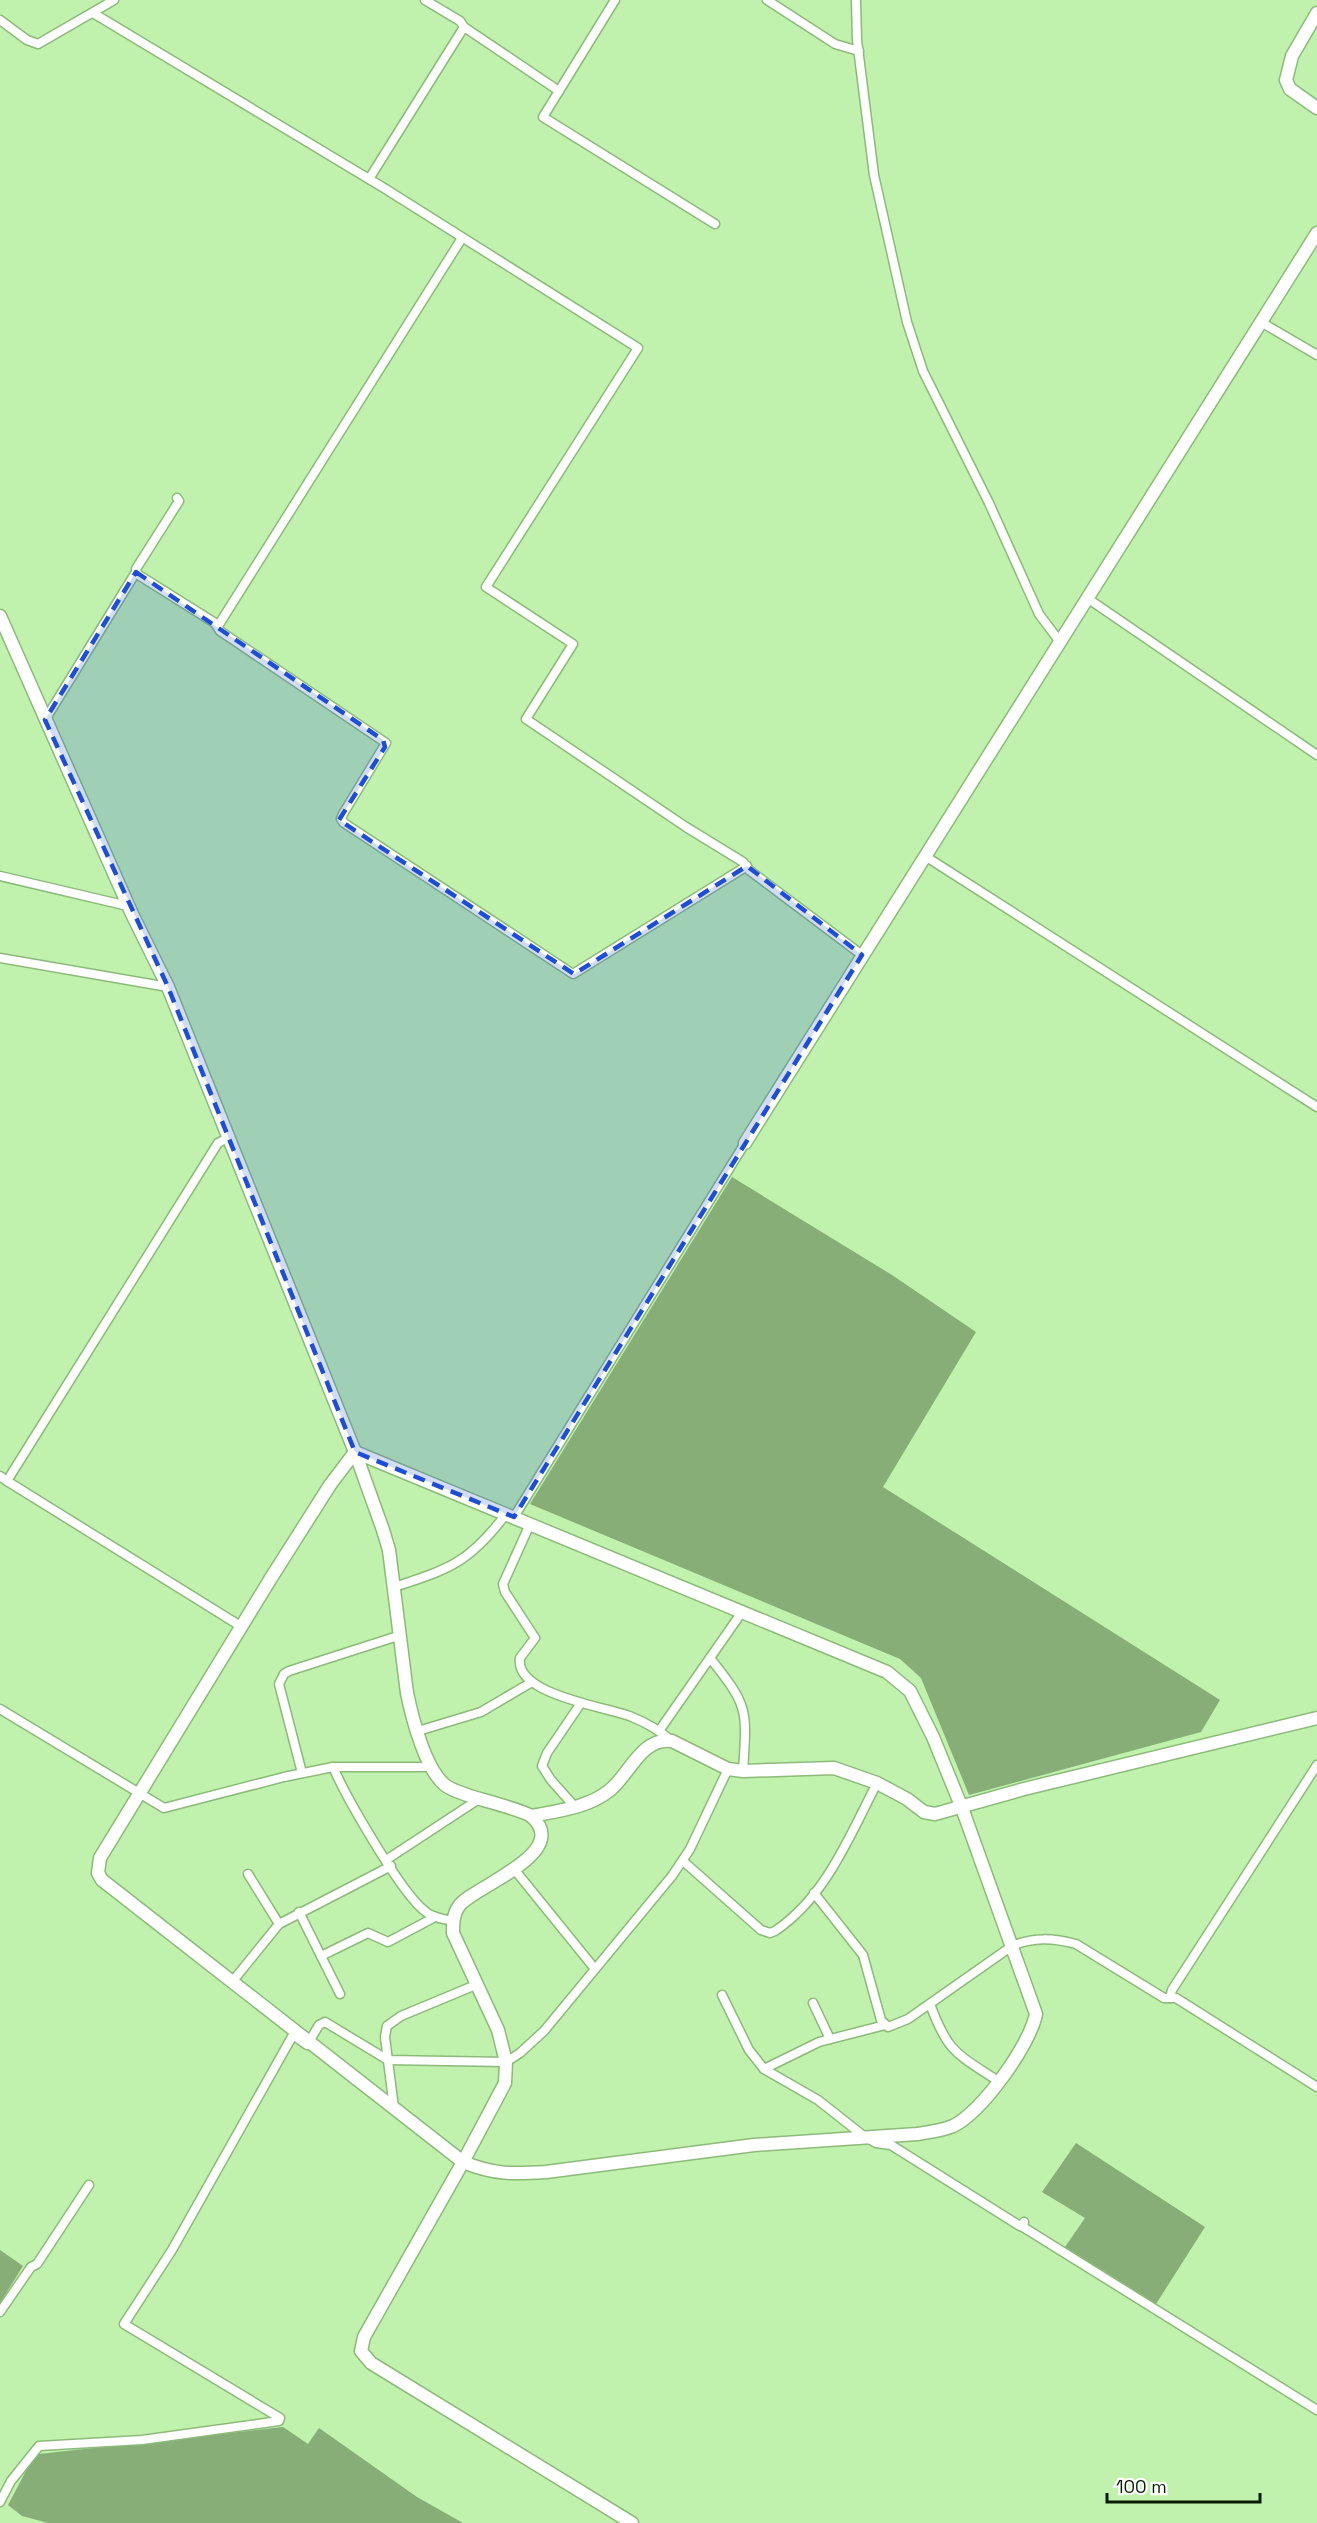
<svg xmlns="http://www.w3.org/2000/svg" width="1317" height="2523" font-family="'Space Grotesk',sans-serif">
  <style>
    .forest { fill: #86ae76 }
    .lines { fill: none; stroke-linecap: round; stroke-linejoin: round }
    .street-casing { stroke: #8cbb79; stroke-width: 11 }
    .secondary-casing { stroke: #8cbb79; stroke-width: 15 }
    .street { stroke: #fff; stroke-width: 8 }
    .secondary { stroke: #fff; stroke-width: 12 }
    .marked { fill: #1d4ed8; fill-opacity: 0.2; stroke: #1d4ed8; stroke-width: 4.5; stroke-dasharray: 12 8; stroke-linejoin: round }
  </style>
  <rect width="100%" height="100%" fill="#c0f1ad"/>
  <g class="forest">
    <path d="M732,1177L892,1275L976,1332L883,1487L1220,1700L1201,1732L969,1795L921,1678L900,1659L530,1504Z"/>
    <path d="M1076,2143L1205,2227L1156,2304L1065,2247L1085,2218L1042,2192Z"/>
    <path d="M0,2250L23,2266L0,2303Z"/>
    <path d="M283,2427L308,2444L319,2428L417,2497L463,2523H48L22,2516L8,2505L27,2469L39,2454Z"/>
  </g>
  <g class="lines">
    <g class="street-casing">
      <g id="street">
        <path d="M425,0L460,21L464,27"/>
        <path d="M767,0L835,44L859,51"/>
        <path d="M856,0L857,40L874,175L907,322L923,371L989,503L1039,614L1060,642"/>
        <path d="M93,13L384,188L638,348L486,587L573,644L526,719L686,827L743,862L749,870L862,955"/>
        <path d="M0,20L27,40L38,44L114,0"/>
        <path d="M559,91L615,0"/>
        <path d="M369,179L464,27L559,91L543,117L715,224"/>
        <path d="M1261,322L1317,355"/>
        <path d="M177,498L179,501L136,569L137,574L215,623L220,631L386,743L343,814L341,819L344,823L573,974L747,866"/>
        <path d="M1087,598L1317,755"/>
        <path d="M218,626L462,238"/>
        <path d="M45,720L136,572"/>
        <path d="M925,856L1317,1107"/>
        <path d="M0,876L128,906"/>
        <path d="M0,958L168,987"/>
        <path d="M0,1476L7,1481L218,1143L230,1137"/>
        <path d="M7,1481L242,1627"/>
        <path d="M514,1517L745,1143"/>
        <path d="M530,1524L503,1584L505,1592L535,1638L520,1658C514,1695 608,1707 632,1717C647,1723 660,1731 672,1741"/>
        <path d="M394,1587C450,1569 470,1562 506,1514"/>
        <path d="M710,1658C749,1707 747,1709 743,1771"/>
        <path d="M0,1709L164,1808L284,1777L333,1767H431"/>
        <path d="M418,1731L481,1712L532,1682"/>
        <path d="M659,1731L742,1612"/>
        <path d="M333,1767C346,1797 402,1895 426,1912C433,1918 444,1919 453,1921"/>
        <path d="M302,1773L279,1684L284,1674L289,1671L398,1636"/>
        <path d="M575,1807L551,1780L542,1766L547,1753L581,1703"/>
        <path d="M386,1860L479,1799"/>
        <path d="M683,1861L761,1930L770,1933L775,1931C826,1897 850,1835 877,1783"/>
        <path d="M514,1869L595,1969"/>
        <path d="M248,1874L279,1924"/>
        <path d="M814,1893L863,1955L881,2020L888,2027L908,2019L1012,1946C1033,1937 1053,1938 1076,1944L1164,1998H1176L1317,2087"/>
        <path d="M299,1912L340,1994"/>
        <path d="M321,1956L368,1933L388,1942L435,1917"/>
        <path d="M232,1982L279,1924L391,1866"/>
        <path d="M722,1995L749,2050L764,2069L818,2100L865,2137L876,2143L891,2145L1020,2226L1023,2227L1024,2222"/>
        <path d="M1170,1998L1172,1990L1317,1765"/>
        <path d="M813,2003L830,2039"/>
        <path d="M930,2004C948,2053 956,2053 998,2081"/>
        <path d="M764,2069L819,2042L885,2025"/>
        <path d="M394,2108L385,2037L387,2026L401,2016L478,1984"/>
        <path d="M1023,2227L1317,2410"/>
        <path d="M0,2312L31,2267L37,2264L89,2185"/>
        <path d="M0,2502L11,2481L39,2446L142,2440L279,2421L280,2418L124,2324L172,2250L293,2035L307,2045L319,2025L325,2022L388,2060L506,2062L520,2053L544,2031L672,1876L690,1849L728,1769"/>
      </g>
    </g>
    <g class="secondary-casing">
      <g id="secondary">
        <path d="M1317,13L1292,56L1286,80L1290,89L1317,108"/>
        <path d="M0,616L132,914L168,987L355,1452L383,1530L389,1550L407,1693C412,1717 425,1769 445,1785C451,1790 462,1793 470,1796C482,1800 523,1810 531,1816C574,1853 472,1887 459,1906C453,1914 453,1924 453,1933L498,2030L506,2062L505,2083L463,2162L364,2337L361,2351L371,2363L632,2523"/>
        <path d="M745,1143L1317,233"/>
        <path d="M355,1452L887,1672L910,1691L933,1737L962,1808L1036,2014C1030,2045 982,2112 953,2126C941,2131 929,2132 917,2134L754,2145L546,2172C513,2174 495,2175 463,2162L102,1880L98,1873L100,1858L271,1578L330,1485Z"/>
        <path d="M531,1816C557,1811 588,1808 610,1790C630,1774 641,1737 672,1741L728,1769L743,1771L834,1768L877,1783L907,1799L924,1812L935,1814L1024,1789L1317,1718"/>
      </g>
    </g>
    <use href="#street" class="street"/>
    <use href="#secondary" class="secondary"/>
  </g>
  <path class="marked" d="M136,572L383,740L385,747L339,820L574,974L747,866L862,955L514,1517L355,1452L168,987L45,720Z"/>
  <path d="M1107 2493v9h153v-9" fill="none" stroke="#0a1c03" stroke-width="3"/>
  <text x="1116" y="2493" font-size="18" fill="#0a1c03" stroke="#ffffff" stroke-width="4.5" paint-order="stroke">100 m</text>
</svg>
